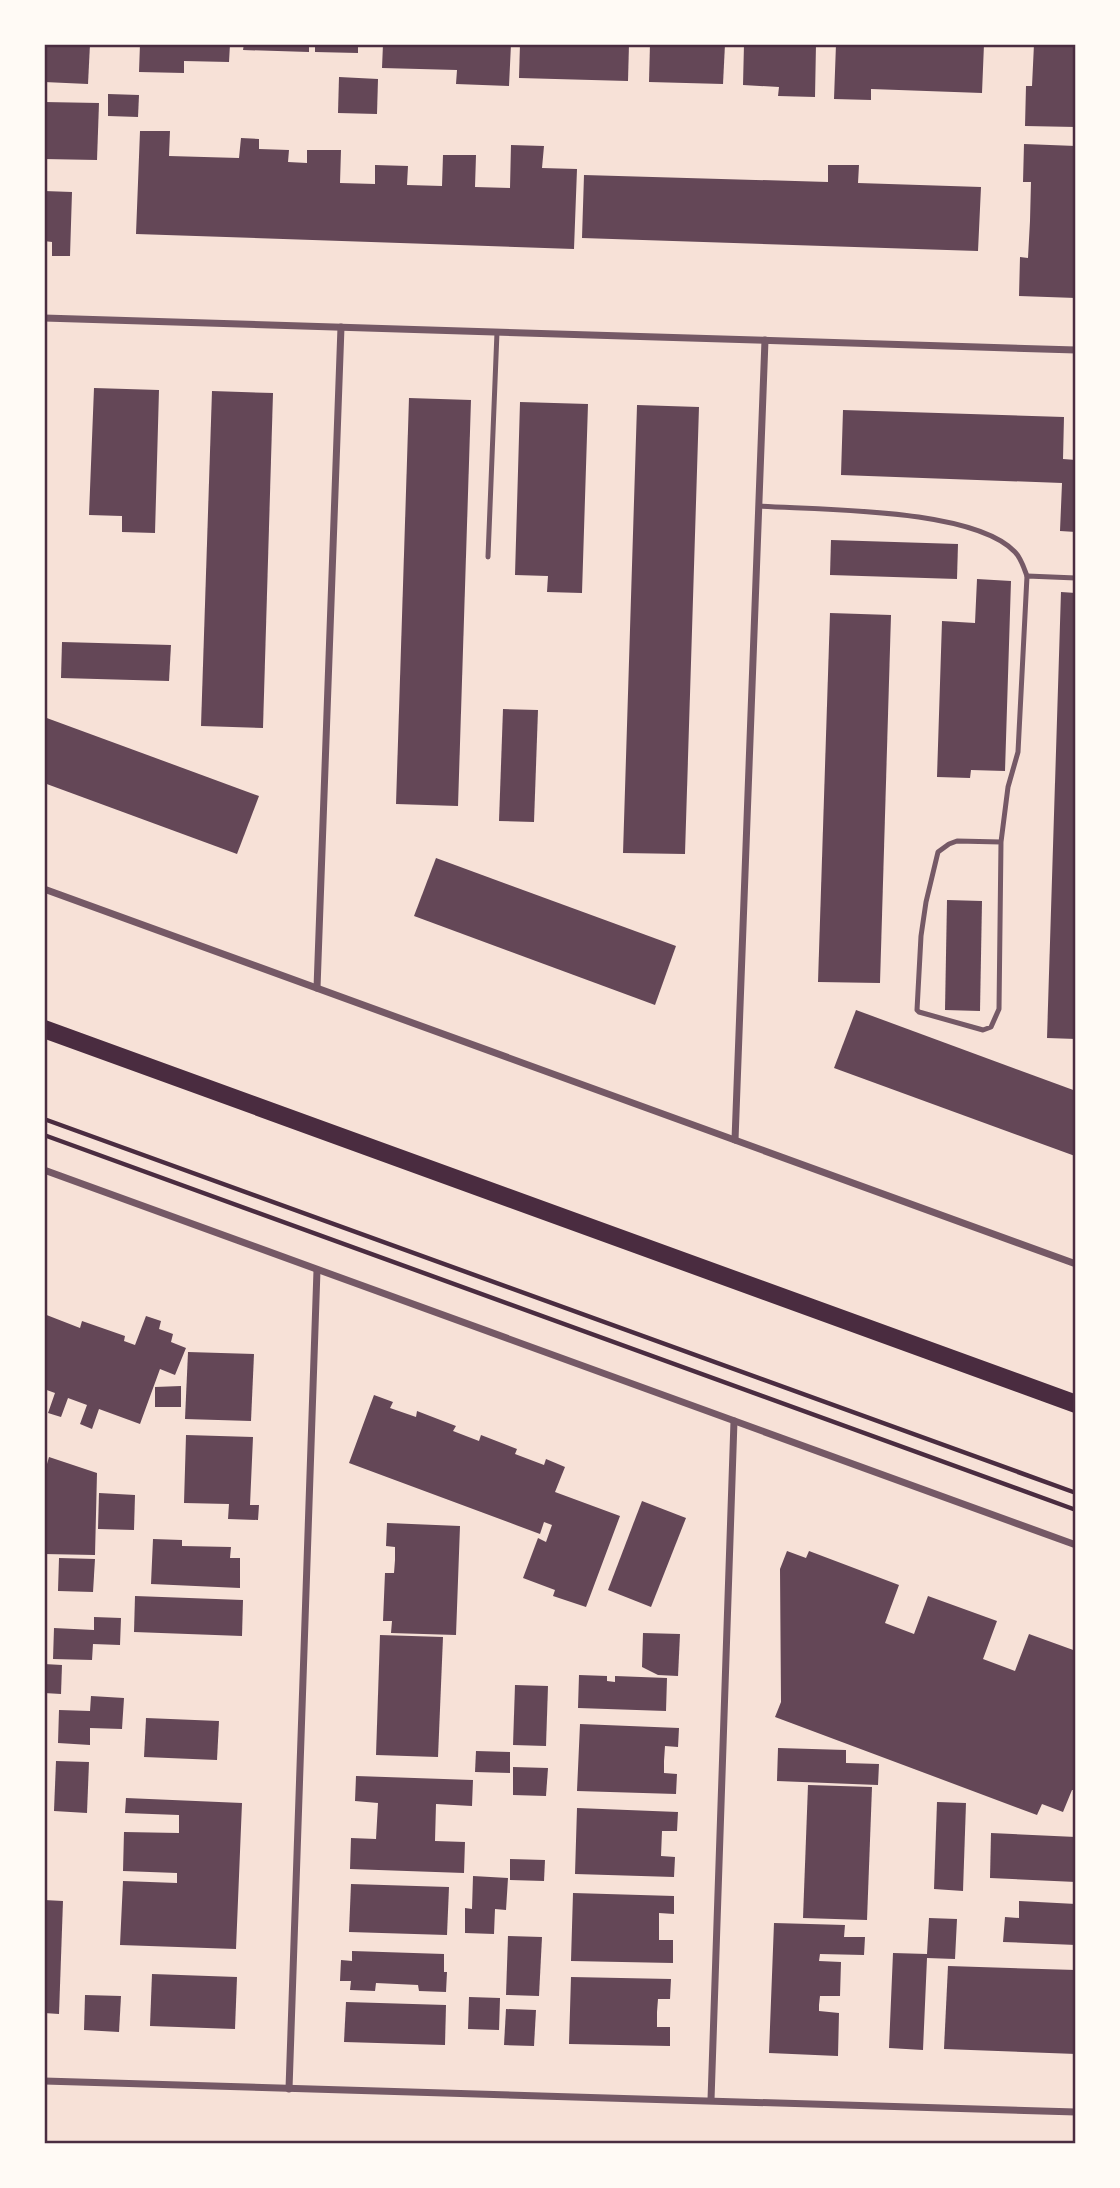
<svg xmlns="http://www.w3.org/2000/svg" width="1120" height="2188" font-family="'Playfair Display',serif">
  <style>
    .building { fill: #644757 }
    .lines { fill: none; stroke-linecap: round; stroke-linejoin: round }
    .path { stroke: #4a2c40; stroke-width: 4.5 }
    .service { stroke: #755966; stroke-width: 5 }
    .minor { stroke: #755966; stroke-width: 7 }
    .primary { stroke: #4a2c40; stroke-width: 18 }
    .neatline { fill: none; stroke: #4a2c40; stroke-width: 2.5 }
  </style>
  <rect width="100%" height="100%" fill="#f7e1d7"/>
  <g class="building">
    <path d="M44,44H90L88,84L44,82Z"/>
    <path d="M140,44H230L229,62L184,61V73L139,72Z"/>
    <path d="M244,44H309V52L243,50Z"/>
    <path d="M315,44H358V53L315,52Z"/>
    <path d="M383,44H511L509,86L456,84L457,70L382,68Z"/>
    <path d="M520,44H629L628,81L519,78Z"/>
    <path d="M650,44H725L723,84L649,82Z"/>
    <path d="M744,44H816L815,97L778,96L779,87L743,85Z"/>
    <path d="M836,44H984L982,93L871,89V100L834,99Z"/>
    <path d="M1034,44H1076V127L1025,126L1026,86H1032Z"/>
    <path d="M339,77L378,79L377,114L338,113Z"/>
    <path d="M108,94L139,95L138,117L108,116Z"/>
    <path d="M44,102L99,103L97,160L44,159Z"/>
    <path d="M140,131H170L169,156L239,158L241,138L259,139V149L289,150L288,162L307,163V150H341L340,183L375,184V165L408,166L407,185L442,186L443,155H476L475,187L510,188L511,145L544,146L542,168L577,169L574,249L136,234Z"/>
    <path d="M1024,144L1076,146V298L1019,296L1020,257L1028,258L1030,221L1031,182H1023Z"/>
    <path d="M828,165H859L858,183L981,187L978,251L582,238L584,175L828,182Z"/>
    <path d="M44,191L72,192L70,256H52V242L44,241Z"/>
    <path d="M94,388L159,390L155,533L122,532V516L89,515Z"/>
    <path d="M212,391L273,393L263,728L201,726Z"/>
    <path d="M409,398L471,400L458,806L396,804Z"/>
    <path d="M520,402L588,404L582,593L547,592L548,576L515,575Z"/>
    <path d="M637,405L699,407L685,854L623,853Z"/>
    <path d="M843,410L1064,417L1063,459L1076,460V532L1060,531L1062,483L841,475Z"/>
    <path d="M831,540L958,544L957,579L830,575Z"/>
    <path d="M977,579L1011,581L1005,771L971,770L970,778L937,777L942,621L975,623Z"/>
    <path d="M1061,592L1076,593V1039L1047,1038Z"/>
    <path d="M830,613L891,615L880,983L818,982Z"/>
    <path d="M62,642L171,645L169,681L61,678Z"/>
    <path d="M503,709L538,710L534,822L499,821Z"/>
    <path d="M44,717L259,796L237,854L44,783Z"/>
    <path d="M436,858L676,946L655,1005L414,916Z"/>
    <path d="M947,900L982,901L980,1011L945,1010Z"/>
    <path d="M856,1010L1076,1091L1075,1156L834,1068Z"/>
    <path d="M44,1314L80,1328L82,1321L125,1336L124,1341L135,1345L146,1316L161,1321L159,1329L173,1334L171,1342L186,1348L175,1375L160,1369L140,1424L99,1409L92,1429L80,1424L87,1405L68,1398L61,1417L48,1413L55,1393L44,1389Z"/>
    <path d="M188,1352L254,1354L251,1421L185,1419Z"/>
    <path d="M181,1386V1407H155V1387Z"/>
    <path d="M374,1395L393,1402L390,1408L416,1417L417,1411L456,1426L453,1431L479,1441L481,1435L517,1449L515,1454L544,1465L546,1459L565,1467L555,1492L620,1516L586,1607L553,1596L555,1590L523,1578L538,1538L546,1542L552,1525L544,1522L540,1534L349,1463Z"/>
    <path d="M186,1435L253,1437L250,1505H259L258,1520L228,1519L229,1504L184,1503Z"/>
    <path d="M49,1457L97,1473L95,1555L44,1554V1463L47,1464Z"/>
    <path d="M99,1493L135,1495L134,1530L98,1529Z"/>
    <path d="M642,1501L686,1518L651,1607L608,1590Z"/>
    <path d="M387,1523L460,1526L456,1635L391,1633L392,1621H383L385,1573H394L395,1560V1547L386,1546Z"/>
    <path d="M153,1539L182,1540V1546L231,1547L230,1558H240V1588L151,1584Z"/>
    <path d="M787,1551L806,1558L809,1551L899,1585L885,1623L914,1634L928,1596L997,1621L983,1659L1015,1671L1029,1634L1076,1651V1790H1072L1063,1812L1042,1804L1037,1815L775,1717L781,1702L780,1569Z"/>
    <path d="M59,1558L95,1559L93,1592L58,1591Z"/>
    <path d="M135,1596L243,1600L242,1636L134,1632Z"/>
    <path d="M94,1617L121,1618L120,1645L93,1644L92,1660L53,1659L54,1628L94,1630Z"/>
    <path d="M643,1633L680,1634L678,1676L658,1675L642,1667Z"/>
    <path d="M380,1635L443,1637L438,1757L376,1755Z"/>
    <path d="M44,1664L62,1665L61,1694L44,1693Z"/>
    <path d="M579,1675L607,1676V1681L615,1682V1676L667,1678L666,1711L578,1708Z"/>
    <path d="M515,1685L548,1686L546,1746L513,1745Z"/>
    <path d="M91,1696L124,1698L122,1729L90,1728V1745L58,1743L59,1710L90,1711Z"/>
    <path d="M146,1718L219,1721L217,1760L144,1757Z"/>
    <path d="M580,1724L679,1728L678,1747L665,1746L664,1761V1773L677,1774L676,1794L577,1791Z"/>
    <path d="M778,1748L846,1750V1763L879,1764L878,1785L777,1781Z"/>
    <path d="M476,1751L510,1752V1773L475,1772Z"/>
    <path d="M56,1761L89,1762L87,1813L54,1811Z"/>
    <path d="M513,1767L548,1768L546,1796L513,1795Z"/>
    <path d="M356,1776L473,1780L472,1806L436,1804L435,1841L465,1842L464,1873L350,1869L351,1838L376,1839L378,1803L355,1801Z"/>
    <path d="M808,1785L872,1787L867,1920L803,1918Z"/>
    <path d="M126,1798L242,1803L236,1949L120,1945L123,1881L177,1883V1873L123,1871L124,1832L179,1833V1815L125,1813Z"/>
    <path d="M937,1802L966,1803L963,1891L934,1889Z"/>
    <path d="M577,1808L678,1812L677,1831H662L661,1856L675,1857L674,1877L575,1874Z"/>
    <path d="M991,1833L1076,1837V1882L990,1878Z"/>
    <path d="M510,1859L545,1860L544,1881L510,1880Z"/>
    <path d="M473,1876L508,1878L506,1910L495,1909L494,1934L465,1933V1908L472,1909Z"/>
    <path d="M351,1884L449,1887L447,1935L349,1932Z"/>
    <path d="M573,1893L674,1896V1914L659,1913V1940H673V1963L571,1961Z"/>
    <path d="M44,1900L63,1901L59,2014L44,2013Z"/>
    <path d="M1019,1901L1076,1904V1945L1003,1942L1005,1917L1019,1918Z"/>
    <path d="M929,1918L957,1919L955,1959L927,1958L923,2050L889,2048L893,1953L927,1954Z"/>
    <path d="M774,1923L845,1925L844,1937H865L864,1955L820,1954L819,1961L841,1962L840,1996H820L819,2005V2011L839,2013L838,2056L769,2053Z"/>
    <path d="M508,1936L542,1937L539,1996L506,1995Z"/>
    <path d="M352,1951L444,1954V1972H447L446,1992L419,1991L418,1985L376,1983L375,1991L350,1990L351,1981H340L341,1960L352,1961Z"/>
    <path d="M948,1966L1076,1970V2054L944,2049Z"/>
    <path d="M152,1974L237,1977L235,2029L150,2026Z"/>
    <path d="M571,1977L671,1979L670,1999H658L657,2012V2027H670V2046L569,2044Z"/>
    <path d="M85,1995L121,1996L119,2032L84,2030Z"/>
    <path d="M469,1997L500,1998L499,2030L468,2029Z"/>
    <path d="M346,2002L446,2005L445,2045L344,2042Z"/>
    <path d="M506,2009L536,2010L534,2046L504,2045Z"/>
    <rect x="44" y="2141" width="26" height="3"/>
  </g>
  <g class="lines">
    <g class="path">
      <path d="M44,1119L1076,1493"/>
      <path d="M44,1135L1076,1510"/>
    </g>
    <g class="service">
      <path d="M759,506C821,510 973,508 1015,552C1021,558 1024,568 1027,576"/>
      <path d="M488,557L497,332"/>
      <path d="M1001,842L957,841L949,844L938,852L926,902L921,936L917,1010L919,1012L983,1030L991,1027L999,1009L1001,842L1008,787L1018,752L1027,576L1076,578"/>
    </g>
    <g class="minor">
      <path d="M44,318L1076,350"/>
      <path d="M44,889L1076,1264"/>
      <path d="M317,988L341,327"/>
      <path d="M735,1140L765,340"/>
      <path d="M44,1170L1076,1545"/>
      <path d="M44,2081L1076,2112"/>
      <path d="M289,2089L317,1270"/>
      <path d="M711,2100L734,1421"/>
    </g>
    <path class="primary" d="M44,1029L1076,1404"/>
  </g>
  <rect width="1120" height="2188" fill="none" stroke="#fffaf5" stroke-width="91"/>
  <rect x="46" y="46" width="1028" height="2096" class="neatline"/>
</svg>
